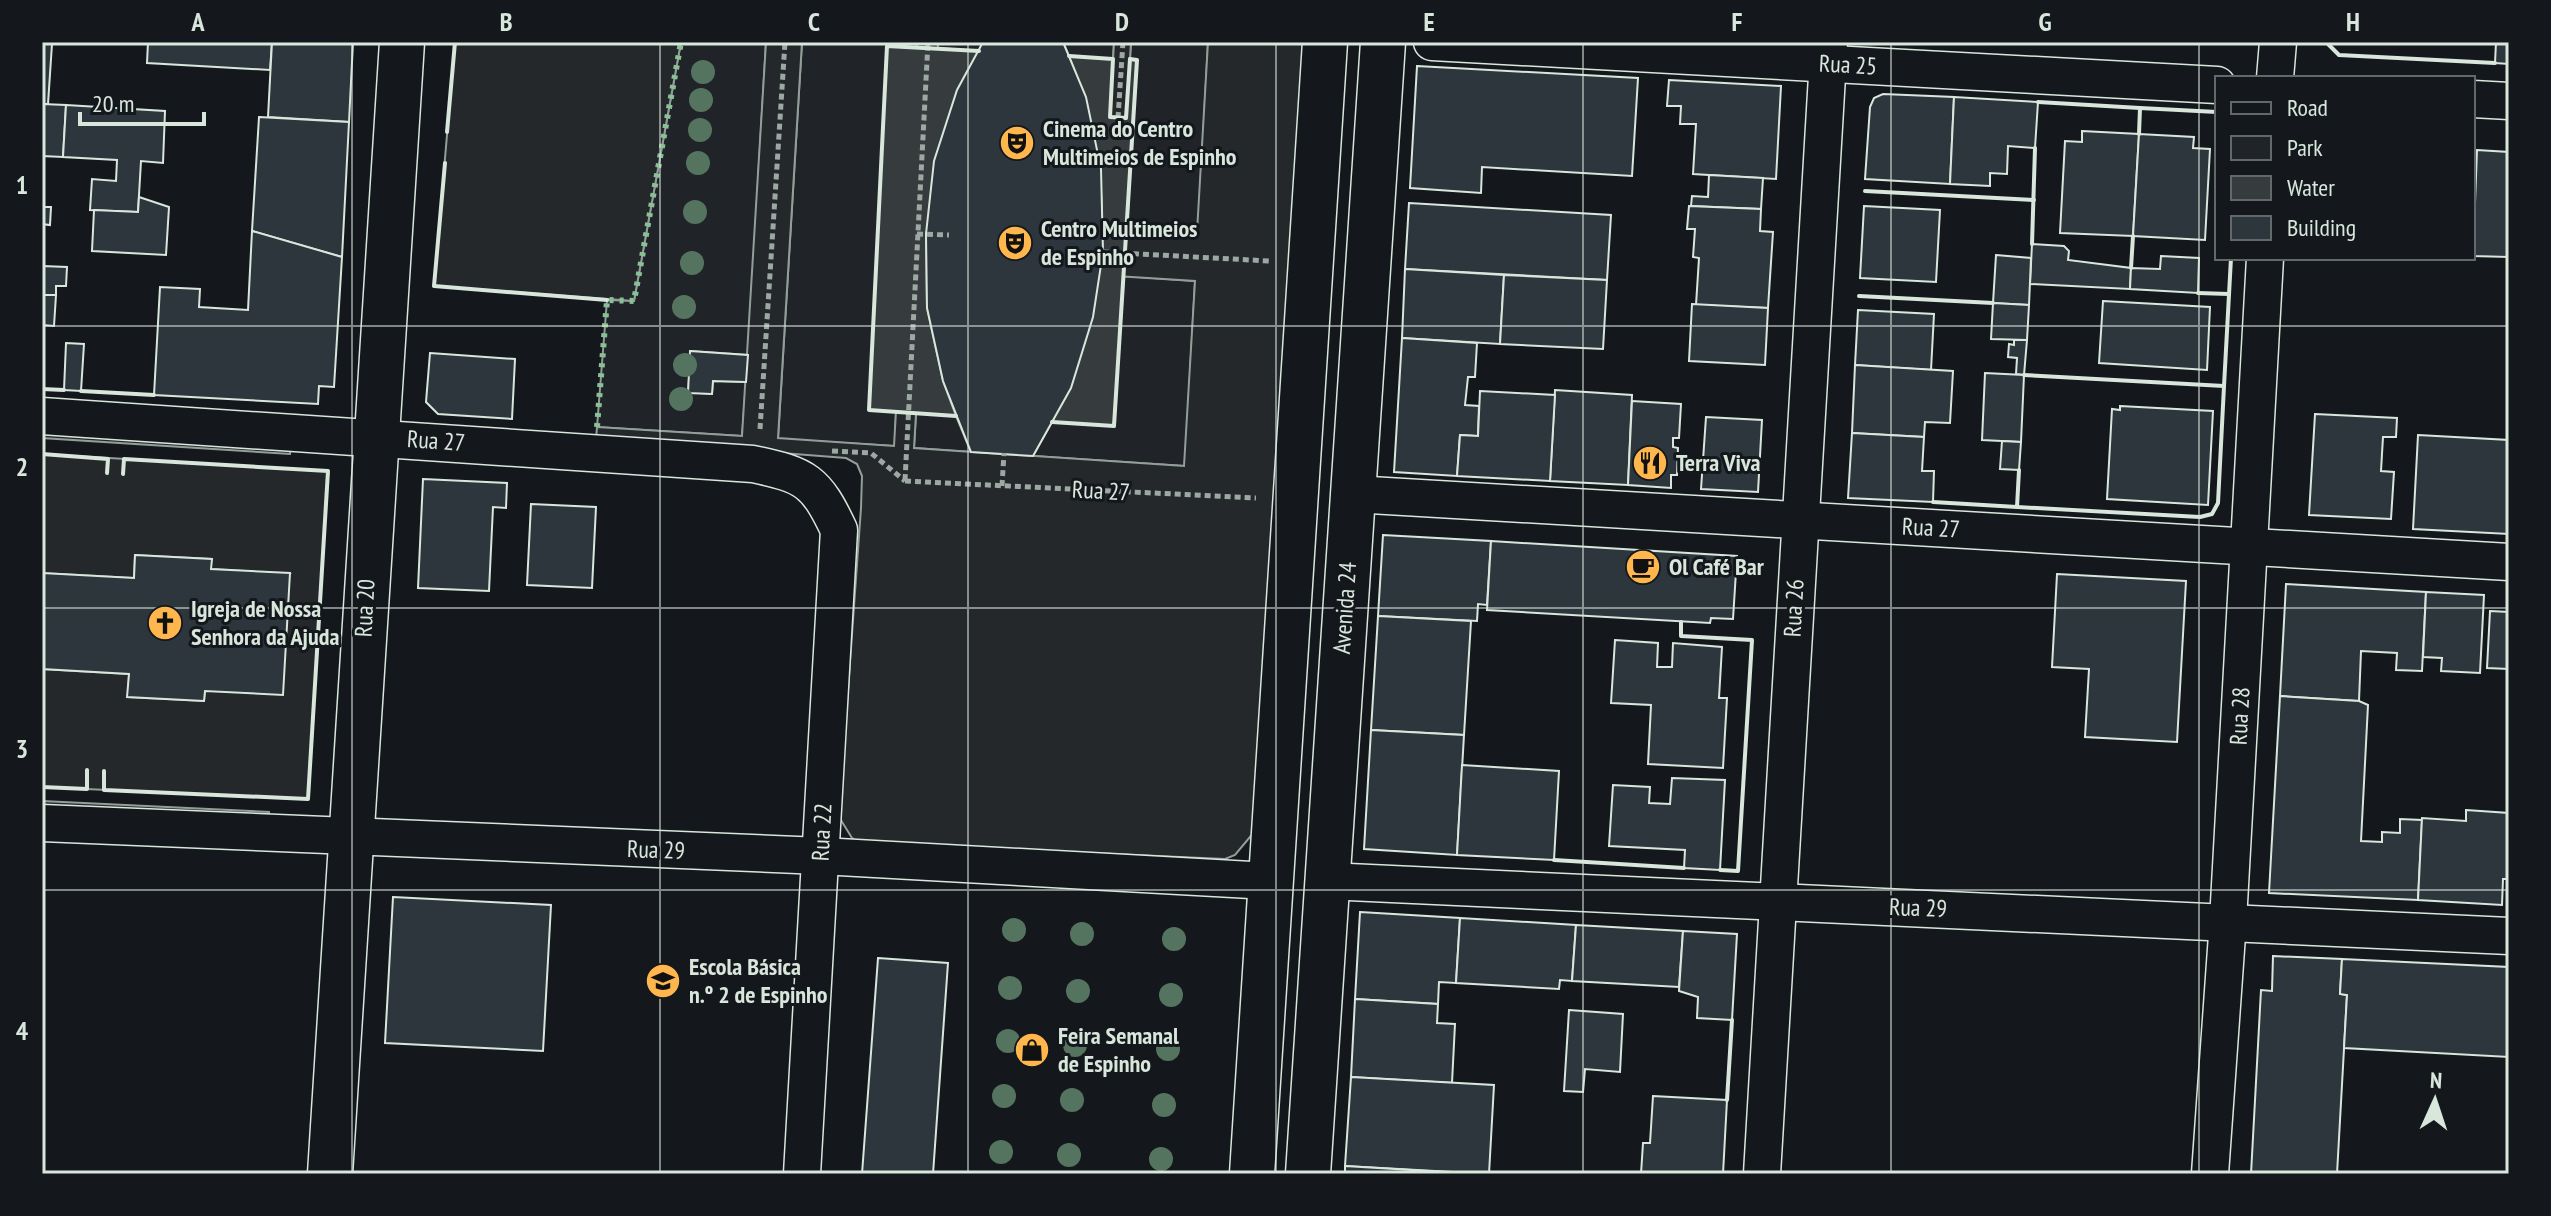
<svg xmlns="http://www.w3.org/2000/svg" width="2551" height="1216" font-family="'PT Sans Narrow',sans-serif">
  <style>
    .green { fill: #202428; stroke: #939e99; stroke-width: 2 }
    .parking { fill: #24282b; stroke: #939e99; stroke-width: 2 }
    .water { fill: #363b3e; stroke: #939e99; stroke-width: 2 }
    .building { fill: #2c363c; stroke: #d8e6dc; stroke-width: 2 }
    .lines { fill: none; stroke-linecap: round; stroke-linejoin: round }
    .street-casing { stroke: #d8e6dc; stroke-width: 39 }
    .secondary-casing { stroke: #d8e6dc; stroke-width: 47 }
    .primary-casing { stroke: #d8e6dc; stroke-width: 47 }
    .path { stroke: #9da8a2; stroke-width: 5; stroke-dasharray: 6 4; stroke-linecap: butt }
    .street { stroke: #14181c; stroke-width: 36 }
    .secondary { stroke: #14181c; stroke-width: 44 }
    .primary { stroke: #14181c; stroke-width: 44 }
    .hedge { stroke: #8ac095; stroke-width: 6; stroke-dasharray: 4 6; stroke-linecap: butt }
    .wall { stroke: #d8e6dc; stroke-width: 4 }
    .tree { fill: #55745f }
    .grid { fill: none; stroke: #d8e6dc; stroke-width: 2; stroke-opacity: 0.55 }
    .labels { text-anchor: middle; stroke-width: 6; stroke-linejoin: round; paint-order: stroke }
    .street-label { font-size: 24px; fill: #d8e6dc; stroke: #14181c }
    .poi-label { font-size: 24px; font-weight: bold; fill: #d8e6dc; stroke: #14181c; text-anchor: start }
    .neatline { fill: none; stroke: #d8e6dc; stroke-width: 3 }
    .grid-label { font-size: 26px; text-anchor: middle; font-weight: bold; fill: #d8e6dc }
  </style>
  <rect width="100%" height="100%" fill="#14181c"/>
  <g class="green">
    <path d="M681,42H766L748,355L691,351L688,392L712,394L713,381L746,382L742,436L597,427L607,300L634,301Z"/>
    <path d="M802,42H917L916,47L887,46L869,410L896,412L895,446L778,439Z"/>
    <path d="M938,42H983L979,51L938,48Z"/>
    <path d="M1063,42H1114L1113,59L1069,56Z"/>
    <path d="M1131,42H1208L1198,232L1127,227L1137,61L1130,59Z"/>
    <path d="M1124,276L1195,281L1185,466L1033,456L1052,422L1114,426Z"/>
    <path d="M916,413L956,416L971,452L914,448Z"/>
  </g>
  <g class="parking">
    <path d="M455,42H681L634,301L434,286Z"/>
    <path d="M766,42H802L778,438L894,446L917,42H938L914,448L1184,466L1195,281L1100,275L1103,225L1197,232L1208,42H1307L1255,831L1235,855L1225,859L861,843L852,838L839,817L861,508L862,476L857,464L846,458L596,439L597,427L742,436Z"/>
    <path d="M1114,42H1131L1126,118L1110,117Z"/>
    <path d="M42,427L291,443L290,454L42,438Z"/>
    <path d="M42,454L328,471L308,799L42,787V669L129,674L128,697L204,701L205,691L290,574L211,569V559L135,555L134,578L42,573Z"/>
    <path d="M42,801L269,812L268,823L42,812Z"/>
  </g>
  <g class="water">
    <path d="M887,46L979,51L926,234L927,308L943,381L956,416L869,410Z"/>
    <path d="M1069,56L1113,59L1110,116L1126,118L1130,59L1137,60L1114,426L1052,422C1113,307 1118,176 1069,56Z"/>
  </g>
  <g class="building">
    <path d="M148,42H272L270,70L147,63Z"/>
    <path d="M272,42H353L349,122L268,117Z"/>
    <path d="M983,42H1063L1086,97L1101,169L1103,252L1093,317L1071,388L1033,456L971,452L943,381L927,308L926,234L934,161L957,90Z"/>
    <path d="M2496,42H2509V64L2495,63Z"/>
    <path d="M42,43L52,44L48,104H42Z"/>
    <path d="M1417,66L1638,78L1632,176L1482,167L1481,193L1410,188Z"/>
    <path d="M1669,80L1781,86L1776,179L1693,174L1696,124H1680L1681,106H1667Z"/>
    <path d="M1883,94L1954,97L1950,184L1865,179L1870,107L1874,98Z"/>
    <path d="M1954,97L2038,102L2035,148L2008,146L2007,174L1990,173V186L1950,184Z"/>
    <path d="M42,104L66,105L63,157L42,156Z"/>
    <path d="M66,105L165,111L163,163L141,161L138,212L90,210L92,179L116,181L117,160L63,157Z"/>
    <path d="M259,117L349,122L342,257L252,231Z"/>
    <path d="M2082,131L2139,134L2133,236L2060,233L2065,141L2082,142Z"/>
    <path d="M2139,134L2194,137L2193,148L2210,149L2205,240L2133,236Z"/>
    <path d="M2477,150L2509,152V257L2473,256Z"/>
    <path d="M1709,175L1763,178L1761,209L1691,206L1692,196L1708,197Z"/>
    <path d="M139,197L169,207L166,255L92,251L94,210L138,212Z"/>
    <path d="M1409,203L1611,215L1607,280L1405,269Z"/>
    <path d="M1689,206L1761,209L1760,231L1773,232L1768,308L1696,305L1699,258L1693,257L1695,229H1687Z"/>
    <path d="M1864,206L1940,210L1936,282L1860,278Z"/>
    <path d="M42,207H51L50,225L42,224Z"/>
    <path d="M252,231L342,257L334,387L319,386L318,404L154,395L160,287L200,289L199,307L248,310Z"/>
    <path d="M2032,244L2064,246L2069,251L2068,260L2131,268L2130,289L2030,284Z"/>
    <path d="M1996,255L2031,258L2029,305L1993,303Z"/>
    <path d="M2161,256L2199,258L2198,293L2130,289L2131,268L2160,269Z"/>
    <path d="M42,266L67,267L66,286H56V295H42Z"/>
    <path d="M1405,269L1504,275L1500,344L1402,338Z"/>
    <path d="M1504,275L1607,280L1603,349L1500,344Z"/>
    <path d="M42,295H56L54,326L42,325Z"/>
    <path d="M2103,301L2210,307L2207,370L2099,363Z"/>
    <path d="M1993,303L2029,305L2027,340L1991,339Z"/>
    <path d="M1692,304L1768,308L1765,365L1689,361Z"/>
    <path d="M1858,310L1934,314L1931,370L1855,365Z"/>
    <path d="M1402,338L1477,343L1475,377H1468L1465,405L1479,406L1478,436L1460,435L1457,476L1394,472Z"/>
    <path d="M2014,340H2027L2024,375L2016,374L2017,358L2008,357L2009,344L2014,345Z"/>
    <path d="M66,343L84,344L81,391L64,390Z"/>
    <path d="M690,351L748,355L746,382L713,381L712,394L688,393Z"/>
    <path d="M430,353L515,359L512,419L438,414L426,402Z"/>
    <path d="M1855,365L1953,371L1950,423L1925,422L1924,437L1852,433Z"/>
    <path d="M1985,373L2024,375L2021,442L1982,440Z"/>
    <path d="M1555,390L1632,395L1628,485L1550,481Z"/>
    <path d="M1480,391L1555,395L1550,481L1457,476L1460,435L1478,436Z"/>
    <path d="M1632,401L1681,404L1679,438H1673V447L1678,448L1677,475H1671V488L1628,485Z"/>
    <path d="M2120,406L2213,411L2208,505L2107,499L2112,409L2120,410Z"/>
    <path d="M2315,414L2397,418L2396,437H2383L2381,471L2394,472L2391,519L2309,515Z"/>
    <path d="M1706,417L1762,420L1758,492L1701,489Z"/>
    <path d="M1852,433L1924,437L1922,471H1934L1933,502L1848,498Z"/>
    <path d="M2418,435L2509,440V534L2413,529Z"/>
    <path d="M2002,441L2021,442L2019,470L2000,469Z"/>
    <path d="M423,479L507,483L506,508L493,507L489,591L418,588Z"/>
    <path d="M531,504L596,507L592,588L527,585Z"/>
    <path d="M1383,535L1491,541L1487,605L1478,604L1477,621L1378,616Z"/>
    <path d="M1491,541L1737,556L1733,619L1711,618L1710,623L1487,610Z"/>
    <path d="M135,555L212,559L211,569L290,573L283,695L205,691L204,701L127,697L129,674L42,669V573L134,578Z"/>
    <path d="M2057,574L2186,581L2177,742L2085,737L2089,669L2052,667Z"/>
    <path d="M2286,584L2426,592L2422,671L2396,670L2397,653L2361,651L2359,701L2280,696Z"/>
    <path d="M2426,592L2484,595L2480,673L2441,671L2442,658L2423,657Z"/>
    <path d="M2490,611L2509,612V669L2487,668Z"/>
    <path d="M1378,616L1471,621L1464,735L1371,730Z"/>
    <path d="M1615,640L1658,643L1657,667H1672L1673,643L1722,647L1719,698H1727L1723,768L1648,764L1651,705L1611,703Z"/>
    <path d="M2280,696L2359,701L2368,705L2361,841L2382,842V832L2400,833V819L2422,820L2418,900L2269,893Z"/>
    <path d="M1371,730L1464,735L1457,855L1364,849Z"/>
    <path d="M1462,765L1559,771L1554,860L1457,855Z"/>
    <path d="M1672,778L1725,780L1720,870L1684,868L1685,850L1609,846L1613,785L1650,787L1649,803L1670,804Z"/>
    <path d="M2466,810L2509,813V879H2503L2502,905L2418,900L2422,818L2466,821Z"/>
    <path d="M393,897L551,905L543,1051L385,1043Z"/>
    <path d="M1360,912L1460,918L1456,983L1439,982L1438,1004L1355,999Z"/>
    <path d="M1460,918L1576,925L1572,981L1560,980L1559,989L1456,983Z"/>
    <path d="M1576,925L1683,931L1679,987L1572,981Z"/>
    <path d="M1683,931L1737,934L1732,1020L1697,1018L1698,997L1679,991Z"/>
    <path d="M2273,956L2342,959L2340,994L2347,995L2337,1174H2251L2261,990L2272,991Z"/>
    <path d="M878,958L948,963L933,1174H862Z"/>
    <path d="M2342,959L2509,967V1057L2344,1048L2347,995L2340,994Z"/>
    <path d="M1355,999L1438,1004L1437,1023L1455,1024L1452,1083L1351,1077Z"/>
    <path d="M1569,1010L1623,1014L1620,1072L1585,1069L1583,1092L1564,1091Z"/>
    <path d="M1351,1077L1494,1085L1489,1174L1345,1166Z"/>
    <path d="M1653,1096L1727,1100L1723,1174H1641L1643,1143H1650Z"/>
    <path d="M1345,1166L1444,1172V1174H1345Z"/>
  </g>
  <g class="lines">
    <g class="street-casing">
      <g id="street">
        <path d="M1432,42L2217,85"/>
        <path d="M2275,78L2278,42"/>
        <path d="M2473,99L2509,101"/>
        <path d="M42,416L753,464C806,475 816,481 839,530L802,1174"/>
        <path d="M1353,494L2509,562"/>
        <path d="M42,823L821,856L1269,881"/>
        <path d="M1327,881L2509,936"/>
        <path d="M1762,1174L1829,42"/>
        <path d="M2210,1174L2228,921L2265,258"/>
      </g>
    </g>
    <g class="secondary-casing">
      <path id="secondary" d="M330,1174L402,42"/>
    </g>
    <g class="primary-casing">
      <g id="primary">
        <path d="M1252,1174L1325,42"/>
        <path d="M1308,1174L1383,42"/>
      </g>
    </g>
    <g class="path">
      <path d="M1118,118L1123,42"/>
      <path d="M917,234L949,235"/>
      <path d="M1103,252L1269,261"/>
      <path d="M760,429L785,42"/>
      <path d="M832,451L871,453L905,481"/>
      <path d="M905,480L928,42"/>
      <path d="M905,481L1256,498"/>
      <path d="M1002,486L1004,453"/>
    </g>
    <use href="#street" class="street"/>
    <use href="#secondary" class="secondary"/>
    <use href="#primary" class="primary"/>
    <path class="hedge" d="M597,427L607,300L634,301L681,42"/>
    <g class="wall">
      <path d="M2326,42L2339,55L2495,63"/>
      <path d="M1069,56L1113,59L1110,117L1126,118L1130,59"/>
      <path d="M2038,102L2140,108L2139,134"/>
      <path d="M2140,108L2217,112"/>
      <path d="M447,132L455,42"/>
      <path d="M445,163L434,286L607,300"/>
      <path d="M1865,191L2034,200"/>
      <path d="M2032,244L2035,148"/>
      <path d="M2131,268L2133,236"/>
      <path d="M2198,293L2229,294"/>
      <path d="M1859,296L1993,303"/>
      <path d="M2224,386L2231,258"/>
      <path d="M42,389L64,390"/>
      <path d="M81,391L154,395"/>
      <path d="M956,416L869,410L887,46L979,51"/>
      <path d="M1052,422L1114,426L1137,60L1130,59"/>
      <path d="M42,454L108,459L107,473"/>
      <path d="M1933,502L2017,507L2019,470"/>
      <path d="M2017,507L2200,517L2212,514L2218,503L2224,386L2024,375"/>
      <path d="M1681,622V636L1752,640L1738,871L1720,870"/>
      <path d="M104,771V790L308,799L328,471L124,459L123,474"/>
      <path d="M42,787L87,789V770"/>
      <path d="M1554,860L1684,868"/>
      <path d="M1727,1100L1732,1020"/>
    </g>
  </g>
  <g class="tree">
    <circle cx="703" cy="72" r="12"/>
    <circle cx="701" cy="100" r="12"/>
    <circle cx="700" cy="130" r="12"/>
    <circle cx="698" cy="163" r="12"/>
    <circle cx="695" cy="212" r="12"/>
    <circle cx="692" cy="263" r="12"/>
    <circle cx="684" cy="307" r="12"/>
    <circle cx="685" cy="365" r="12"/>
    <circle cx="681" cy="399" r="12"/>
    <circle cx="1014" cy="930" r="12"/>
    <circle cx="1082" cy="934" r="12"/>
    <circle cx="1174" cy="939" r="12"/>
    <circle cx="1010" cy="988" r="12"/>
    <circle cx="1078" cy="991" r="12"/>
    <circle cx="1171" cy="995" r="12"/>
    <circle cx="1008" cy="1041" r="12"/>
    <circle cx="1075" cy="1045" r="12"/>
    <circle cx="1168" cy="1049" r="12"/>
    <circle cx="1004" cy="1096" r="12"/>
    <circle cx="1072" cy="1100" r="12"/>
    <circle cx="1164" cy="1105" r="12"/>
    <circle cx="1001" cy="1152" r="12"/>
    <circle cx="1069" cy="1155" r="12"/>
    <circle cx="1161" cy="1159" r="12"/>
  </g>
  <path class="grid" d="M352,42V1174M660,42V1174M968,42V1174M1276,42V1174M1583,42V1174M1891,42V1174M2199,42V1174M42,326H2509M42,608H2509M42,890H2509"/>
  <defs>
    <g id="theatre-disc" transform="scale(1.8)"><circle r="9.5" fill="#ffb74d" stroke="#14181c"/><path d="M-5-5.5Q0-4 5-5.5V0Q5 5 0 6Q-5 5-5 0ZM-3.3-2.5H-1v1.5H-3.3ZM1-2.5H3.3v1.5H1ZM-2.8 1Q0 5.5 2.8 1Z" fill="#111"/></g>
    <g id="restaurant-disc" transform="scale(1.8)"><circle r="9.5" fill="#ffb74d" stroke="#14181c"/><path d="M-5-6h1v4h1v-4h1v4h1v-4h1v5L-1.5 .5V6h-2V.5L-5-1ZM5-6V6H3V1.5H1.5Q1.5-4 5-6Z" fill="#111"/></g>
    <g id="cafe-disc" transform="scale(1.8)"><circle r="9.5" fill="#ffb74d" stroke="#14181c"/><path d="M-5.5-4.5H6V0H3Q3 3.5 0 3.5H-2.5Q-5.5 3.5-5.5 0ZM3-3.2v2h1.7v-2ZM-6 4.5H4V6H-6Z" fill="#111"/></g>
    <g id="church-disc" transform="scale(1.8)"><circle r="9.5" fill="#ffb74d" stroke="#14181c"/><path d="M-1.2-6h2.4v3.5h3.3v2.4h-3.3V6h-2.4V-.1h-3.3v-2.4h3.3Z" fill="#111"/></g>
    <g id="school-disc" transform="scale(1.8)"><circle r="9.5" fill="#ffb74d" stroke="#14181c"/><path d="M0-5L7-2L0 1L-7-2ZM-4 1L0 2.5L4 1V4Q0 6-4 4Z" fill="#111"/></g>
    <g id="shop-disc" transform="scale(1.8)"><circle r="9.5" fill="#ffb74d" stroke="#14181c"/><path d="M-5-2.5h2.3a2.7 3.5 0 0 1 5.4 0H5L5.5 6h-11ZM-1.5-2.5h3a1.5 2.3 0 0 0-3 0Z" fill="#111"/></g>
  </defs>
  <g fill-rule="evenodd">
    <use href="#theatre-disc" x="1017" y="143"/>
    <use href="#theatre-disc" x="1015" y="243"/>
    <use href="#restaurant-disc" x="1650" y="463"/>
    <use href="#cafe-disc" x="1643" y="567"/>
    <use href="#church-disc" x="165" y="623"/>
    <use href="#school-disc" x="663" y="981"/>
    <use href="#shop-disc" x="1032" y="1050"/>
  </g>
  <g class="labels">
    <g class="street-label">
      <text transform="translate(1848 65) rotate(3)" y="8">Rua 25</text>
      <text transform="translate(436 441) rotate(4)" y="8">Rua 27</text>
      <text transform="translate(1101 491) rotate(3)" y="8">Rua 27</text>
      <text transform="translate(1931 528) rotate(3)" y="8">Rua 27</text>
      <text transform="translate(365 608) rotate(-87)" y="8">Rua 20</text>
      <text transform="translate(1345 608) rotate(-86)" y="8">Avenida 24</text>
      <text transform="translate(1794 608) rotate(-87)" y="8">Rua 26</text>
      <text transform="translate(2240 716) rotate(-87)" y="8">Rua 28</text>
      <text transform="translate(822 832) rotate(-87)" y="8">Rua 22</text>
      <text transform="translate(656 850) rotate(2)" y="8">Rua 29</text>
      <text transform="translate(1918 908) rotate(2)" y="8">Rua 29</text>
    </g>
    <g class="poi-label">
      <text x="1043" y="137">Cinema do Centro<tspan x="1043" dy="28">Multimeios de Espinho</tspan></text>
      <text x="1041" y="237">Centro Multimeios<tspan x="1041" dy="28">de Espinho</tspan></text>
      <text x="1676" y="471">Terra Viva</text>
      <text x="1669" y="575">Ol Café Bar</text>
      <text x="191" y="617">Igreja de Nossa<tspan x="191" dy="28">Senhora da Ajuda</tspan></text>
      <text x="689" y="975">Escola Básica<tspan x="689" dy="28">n.º 2 de Espinho</tspan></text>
      <text x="1058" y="1044">Feira Semanal<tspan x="1058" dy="28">de Espinho</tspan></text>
    </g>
  </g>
  <rect width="2551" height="1216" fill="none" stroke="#14181c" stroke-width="88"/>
  <rect x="2215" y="76" width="260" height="184" fill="#14181c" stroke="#626a69" stroke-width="2"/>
  <rect x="2231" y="102" width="40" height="12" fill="#14181c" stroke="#626a69" stroke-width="2"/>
  <text x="2287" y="116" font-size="24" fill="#d8e6dc">Road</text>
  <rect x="2231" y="136" width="40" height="24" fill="#202428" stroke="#626a69" stroke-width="2"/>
  <text x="2287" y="156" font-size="24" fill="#d8e6dc">Park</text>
  <rect x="2231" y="176" width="40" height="24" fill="#363b3e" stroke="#626a69" stroke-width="2"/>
  <text x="2287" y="196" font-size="24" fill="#d8e6dc">Water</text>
  <rect x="2231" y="216" width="40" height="24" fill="#2c363c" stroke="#626a69" stroke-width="2"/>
  <text x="2287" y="236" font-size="24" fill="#d8e6dc">Building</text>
  <g transform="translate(2435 1100) rotate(3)" stroke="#14181c" stroke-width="6" paint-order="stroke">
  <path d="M0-6L14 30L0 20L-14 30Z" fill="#d8e6dc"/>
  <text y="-12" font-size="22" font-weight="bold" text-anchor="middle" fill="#d8e6dc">N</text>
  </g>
  <path d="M80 112v12h124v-12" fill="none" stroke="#d8e6dc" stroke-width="4"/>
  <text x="92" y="112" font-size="24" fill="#d8e6dc" stroke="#14181c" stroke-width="6" paint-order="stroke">20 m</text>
  <rect x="44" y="44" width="2463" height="1128" class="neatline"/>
  <g class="grid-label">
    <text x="198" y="31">A</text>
    <text x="506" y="31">B</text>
    <text x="814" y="31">C</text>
    <text x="1122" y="31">D</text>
    <text x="1429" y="31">E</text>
    <text x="1737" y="31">F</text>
    <text x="2045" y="31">G</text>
    <text x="2353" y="31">H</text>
    <text x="22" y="194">1</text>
    <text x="22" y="476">2</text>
    <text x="22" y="758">3</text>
    <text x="22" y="1040">4</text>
  </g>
</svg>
